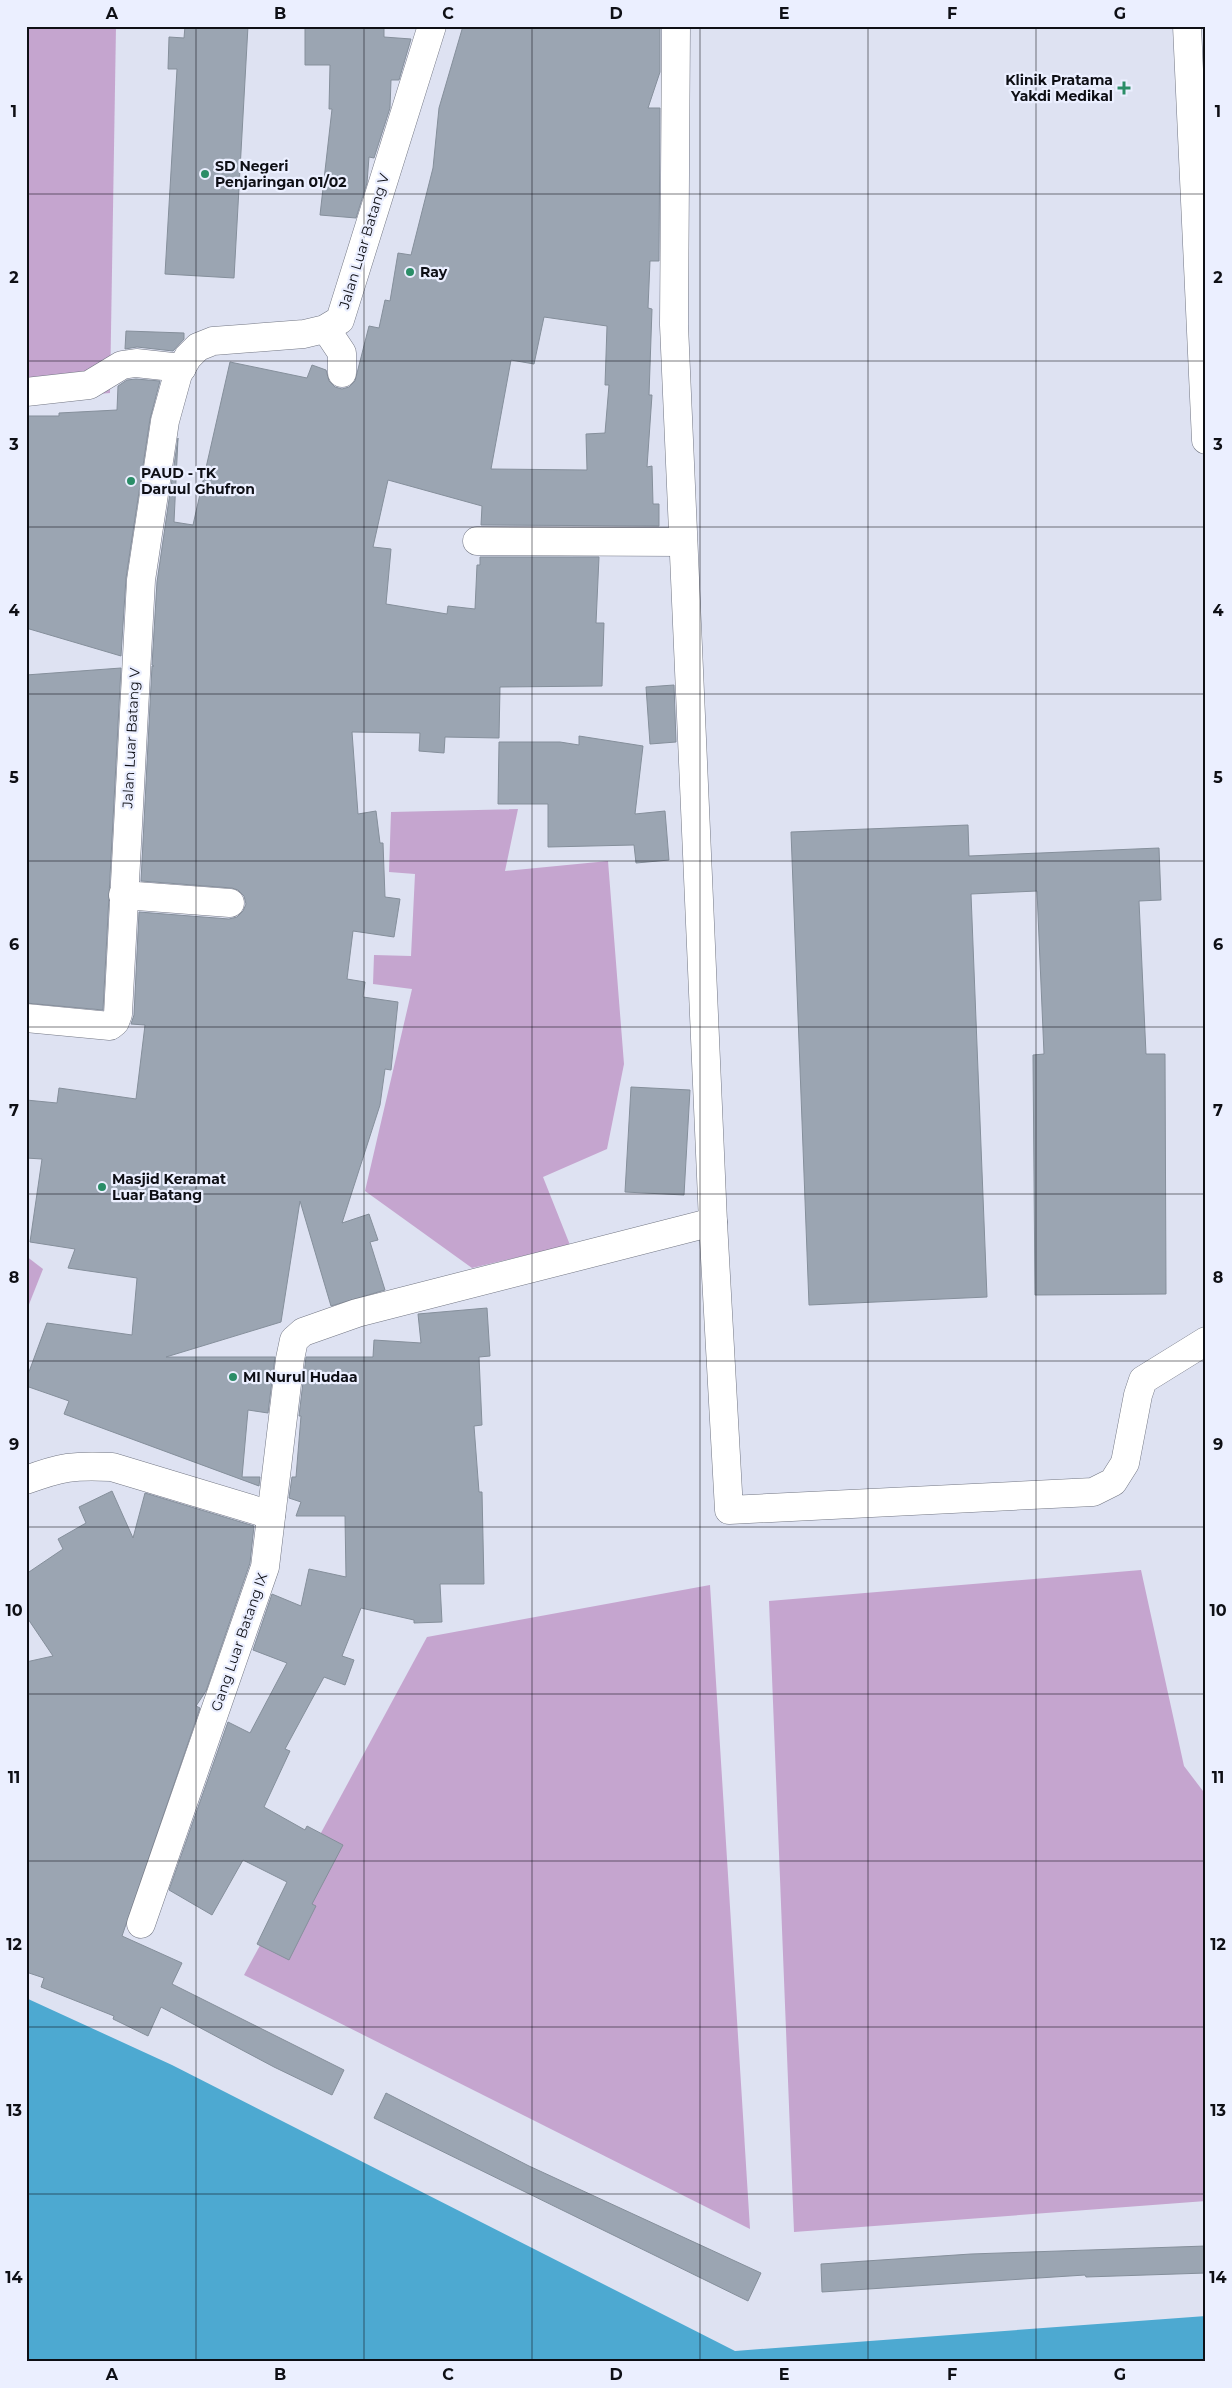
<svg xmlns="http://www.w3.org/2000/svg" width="1232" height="2388" font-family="Montserrat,sans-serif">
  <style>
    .green { fill: #c5a5cf }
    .water { fill: #4da9d1 }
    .building { fill: #9ba5b2; stroke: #858f9b; fill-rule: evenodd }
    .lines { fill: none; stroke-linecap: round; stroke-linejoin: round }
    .minor-casing { stroke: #727683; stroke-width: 29 }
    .minor { stroke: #fff; stroke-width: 28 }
    .grid { fill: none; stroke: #0e0f15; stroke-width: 1; stroke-opacity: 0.55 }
    .poi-dot { fill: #2a8d67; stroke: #ebefff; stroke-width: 2 }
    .labels { text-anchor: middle; stroke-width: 4.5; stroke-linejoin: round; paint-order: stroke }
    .poi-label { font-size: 14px; font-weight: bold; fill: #0e0f15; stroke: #ebefff; text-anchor: start }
    .street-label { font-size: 14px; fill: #0e0f15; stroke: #ebefff }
    .neatline { fill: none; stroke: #0e0f15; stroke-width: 2 }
    .grid-label { font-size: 16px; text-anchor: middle; font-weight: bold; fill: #0e0f15 }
  </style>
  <rect width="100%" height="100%" fill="#dee2f2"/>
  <g class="green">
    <path d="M26,26H116L110,393L26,400Z"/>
    <path d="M518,809L505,871L608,861L624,1064L607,1149L543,1177L570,1245L472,1268L365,1191L412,989L373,984L374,955L411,956L415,874L389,872L391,812Z"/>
    <path d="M26,1256L43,1269L26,1312Z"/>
    <path d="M1141,1570L1184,1766L1206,1795V2201L794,2232L769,1601Z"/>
    <path d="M710,1585L750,2229L244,1975L427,1637Z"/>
  </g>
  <path class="water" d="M26,1998L172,2065L735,2351L1206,2316V2362H26Z"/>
  <g class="building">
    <path d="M185,26H248L234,278L165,274L177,69H168L169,37L184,38Z"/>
    <path d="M305,26H384V37L411,39L399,80H391L390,108L374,158L369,157L367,183L356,218L320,215L332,109H329L330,65H305Z"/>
    <path d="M463,26H660V72L648,108H660L659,261H650L648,308L652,309L649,395H652L647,467L652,466L653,504H659V526L481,525L482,506L388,480L373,547L391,549L386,604L447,614L448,606L475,609L477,565H480V557H599L596,623H604L602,686L500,687L499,738L445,737L444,753L419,751L420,733L352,732L358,814L376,811L380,843H383L385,897L400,899L394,937L353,931L347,979L365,982L363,997L398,1002L391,1070L385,1069L380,1105L342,1223L369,1214L378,1240L370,1242L385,1290L331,1306L300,1201L281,1322L166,1357H275L268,1413L248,1410L242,1477H260L259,1486L64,1414L69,1401L26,1386V1380L47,1323L132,1335L137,1278L68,1268L75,1249L30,1242L42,1159L26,1158V1100L57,1103L59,1088L136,1099L145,1025L131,1024L134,1015L139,912L229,919L237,917L243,911L246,904L244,896L238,890L232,888L141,881L152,666H154L152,665L157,582L178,438L174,522L193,525L230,362L307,378L312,365L326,370L329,381L335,387L342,389L349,387L355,381L369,326L379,328L385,300L390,301L398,253L411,255L433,168L439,108ZM544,317L607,326L605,385H609L605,433L586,434L587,470L491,469L511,360L534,364Z"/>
    <path d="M126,331L184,333V339L173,351L137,347L125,349Z"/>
    <path d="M136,379L160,381L150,419L126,578L121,656L26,628V416H59V413L117,410L118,386L127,380Z"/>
    <path d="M121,668L103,1010L26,1003V675Z"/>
    <path d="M674,685L676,742L650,744L646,687Z"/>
    <path d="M579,736L643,746L635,814L665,811L669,860L636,863L634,845L548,847V804H498L499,742H560L579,745Z"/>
    <path d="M968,825L969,856L1159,848L1161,900L1139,901L1146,1054H1165L1166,1294L1035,1295L1033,1055L1044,1054L1037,891L971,894L987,1297L809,1305L791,832Z"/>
    <path d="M631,1087L690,1090L684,1195L625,1192Z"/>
    <path d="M487,1308L490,1356L479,1357L482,1425L474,1426L479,1492H482L484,1584H440L442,1622L414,1623V1620L361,1608L342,1656L354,1660L345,1685L324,1677L285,1749L290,1751L264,1807L305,1830L307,1826L343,1845L312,1904L316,1906L289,1960L257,1944L287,1882L243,1860L212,1915L169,1890L228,1722L250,1733L287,1663L253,1650L272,1594L301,1606L309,1569L346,1577L345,1516H296L301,1502L289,1498L292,1477H296L301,1416H299L306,1357H373L374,1340L421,1343L418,1314Z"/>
    <path d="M112,1491L133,1538L145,1493L254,1526L250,1563L206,1691L196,1706L200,1708L122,1936L182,1963L172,1984L344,2070L332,2095L274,2067L161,2007L148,2036L113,2019L114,2016L41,1987L44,1978L26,1972V1662L53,1656L26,1616V1574L63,1549L58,1539L86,1523L79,1507Z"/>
    <path d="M386,2093L529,2166L761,2273L748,2301L374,2118Z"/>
    <path d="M1206,2246V2273L1086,2277L1085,2275L822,2292L821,2264L971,2254Z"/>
  </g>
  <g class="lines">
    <g class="minor-casing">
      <g id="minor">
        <path d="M676,26L674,325L713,1222L729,1510L1093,1492L1113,1482L1125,1463L1138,1395L1143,1380L1206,1341"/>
        <path d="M1187,26L1206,440"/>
        <path d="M326,329L342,353V373"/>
        <path d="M26,392L89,385L122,365L136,363L182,368"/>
        <path d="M477,541L683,542"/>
        <path d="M123,895L230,903"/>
        <path d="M26,1018L110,1026L115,1022L118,1014L141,580L165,421L178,374L188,357L198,347L213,341L304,334L325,329L340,320L432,26"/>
        <path d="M26,1480C61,1467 74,1465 112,1467L271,1515"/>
        <path d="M141,1924L265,1567L290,1359L294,1340L303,1332L357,1313L713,1222"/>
      </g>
    </g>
    <use href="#minor" class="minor"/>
  </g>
  <path class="grid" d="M196,26V2362M364,26V2362M532,26V2362M700,26V2362M868,26V2362M1036,26V2362M26,194H1206M26,361H1206M26,527H1206M26,694H1206M26,861H1206M26,1027H1206M26,1194H1206M26,1361H1206M26,1527H1206M26,1694H1206M26,1861H1206M26,2027H1206M26,2194H1206"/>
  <g class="poi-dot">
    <path d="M1121.5 80.5h5v5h5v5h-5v5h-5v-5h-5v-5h5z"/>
    <circle cx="205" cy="174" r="5"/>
    <circle cx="410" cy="272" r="5"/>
    <circle cx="131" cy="481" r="5"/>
    <circle cx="102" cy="1187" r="5"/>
    <circle cx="233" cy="1377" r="5"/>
  </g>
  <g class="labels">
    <g class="poi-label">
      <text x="1113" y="85" text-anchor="end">Klinik Pratama<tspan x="1113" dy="16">Yakdi Medikal</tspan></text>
      <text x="215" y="171">SD Negeri<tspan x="215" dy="16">Penjaringan 01/02</tspan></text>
      <text x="420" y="277">Ray</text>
      <text x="141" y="478">PAUD - TK<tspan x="141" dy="16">Daruul Ghufron</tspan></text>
      <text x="112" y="1184">Masjid Keramat<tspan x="112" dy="16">Luar Batang</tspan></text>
      <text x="243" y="1382">MI Nurul Hudaa</text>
    </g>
    <g class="street-label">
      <text transform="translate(364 241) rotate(-73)" y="5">Jalan Luar Batang V</text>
      <text transform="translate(131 738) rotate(-87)" y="5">Jalan Luar Batang V</text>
      <text transform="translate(239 1642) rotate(-71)" y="5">Gang Luar Batang IX</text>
    </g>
  </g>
  <rect width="1232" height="2388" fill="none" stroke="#ebefff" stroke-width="55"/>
  <rect x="28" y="28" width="1176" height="2332" class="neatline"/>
  <g class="grid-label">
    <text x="112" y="19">A</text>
    <text x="280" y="19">B</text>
    <text x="448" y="19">C</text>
    <text x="616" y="19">D</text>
    <text x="784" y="19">E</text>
    <text x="952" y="19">F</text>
    <text x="1120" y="19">G</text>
    <text x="14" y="117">1</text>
    <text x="1218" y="117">1</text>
    <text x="14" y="283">2</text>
    <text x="1218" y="283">2</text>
    <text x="14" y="450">3</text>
    <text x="1218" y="450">3</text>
    <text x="14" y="616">4</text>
    <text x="1218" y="616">4</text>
    <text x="14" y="783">5</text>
    <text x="1218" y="783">5</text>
    <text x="14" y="950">6</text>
    <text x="1218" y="950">6</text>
    <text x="14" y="1116">7</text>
    <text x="1218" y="1116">7</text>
    <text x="14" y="1283">8</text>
    <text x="1218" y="1283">8</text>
    <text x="14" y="1450">9</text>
    <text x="1218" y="1450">9</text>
    <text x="14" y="1616">10</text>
    <text x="1218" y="1616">10</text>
    <text x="14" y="1783">11</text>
    <text x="1218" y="1783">11</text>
    <text x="14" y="1950">12</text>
    <text x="1218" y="1950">12</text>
    <text x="14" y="2116">13</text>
    <text x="1218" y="2116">13</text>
    <text x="14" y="2283">14</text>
    <text x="1218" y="2283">14</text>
    <text x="112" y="2380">A</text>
    <text x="280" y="2380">B</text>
    <text x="448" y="2380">C</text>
    <text x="616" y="2380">D</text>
    <text x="784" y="2380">E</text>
    <text x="952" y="2380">F</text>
    <text x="1120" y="2380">G</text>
  </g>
</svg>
